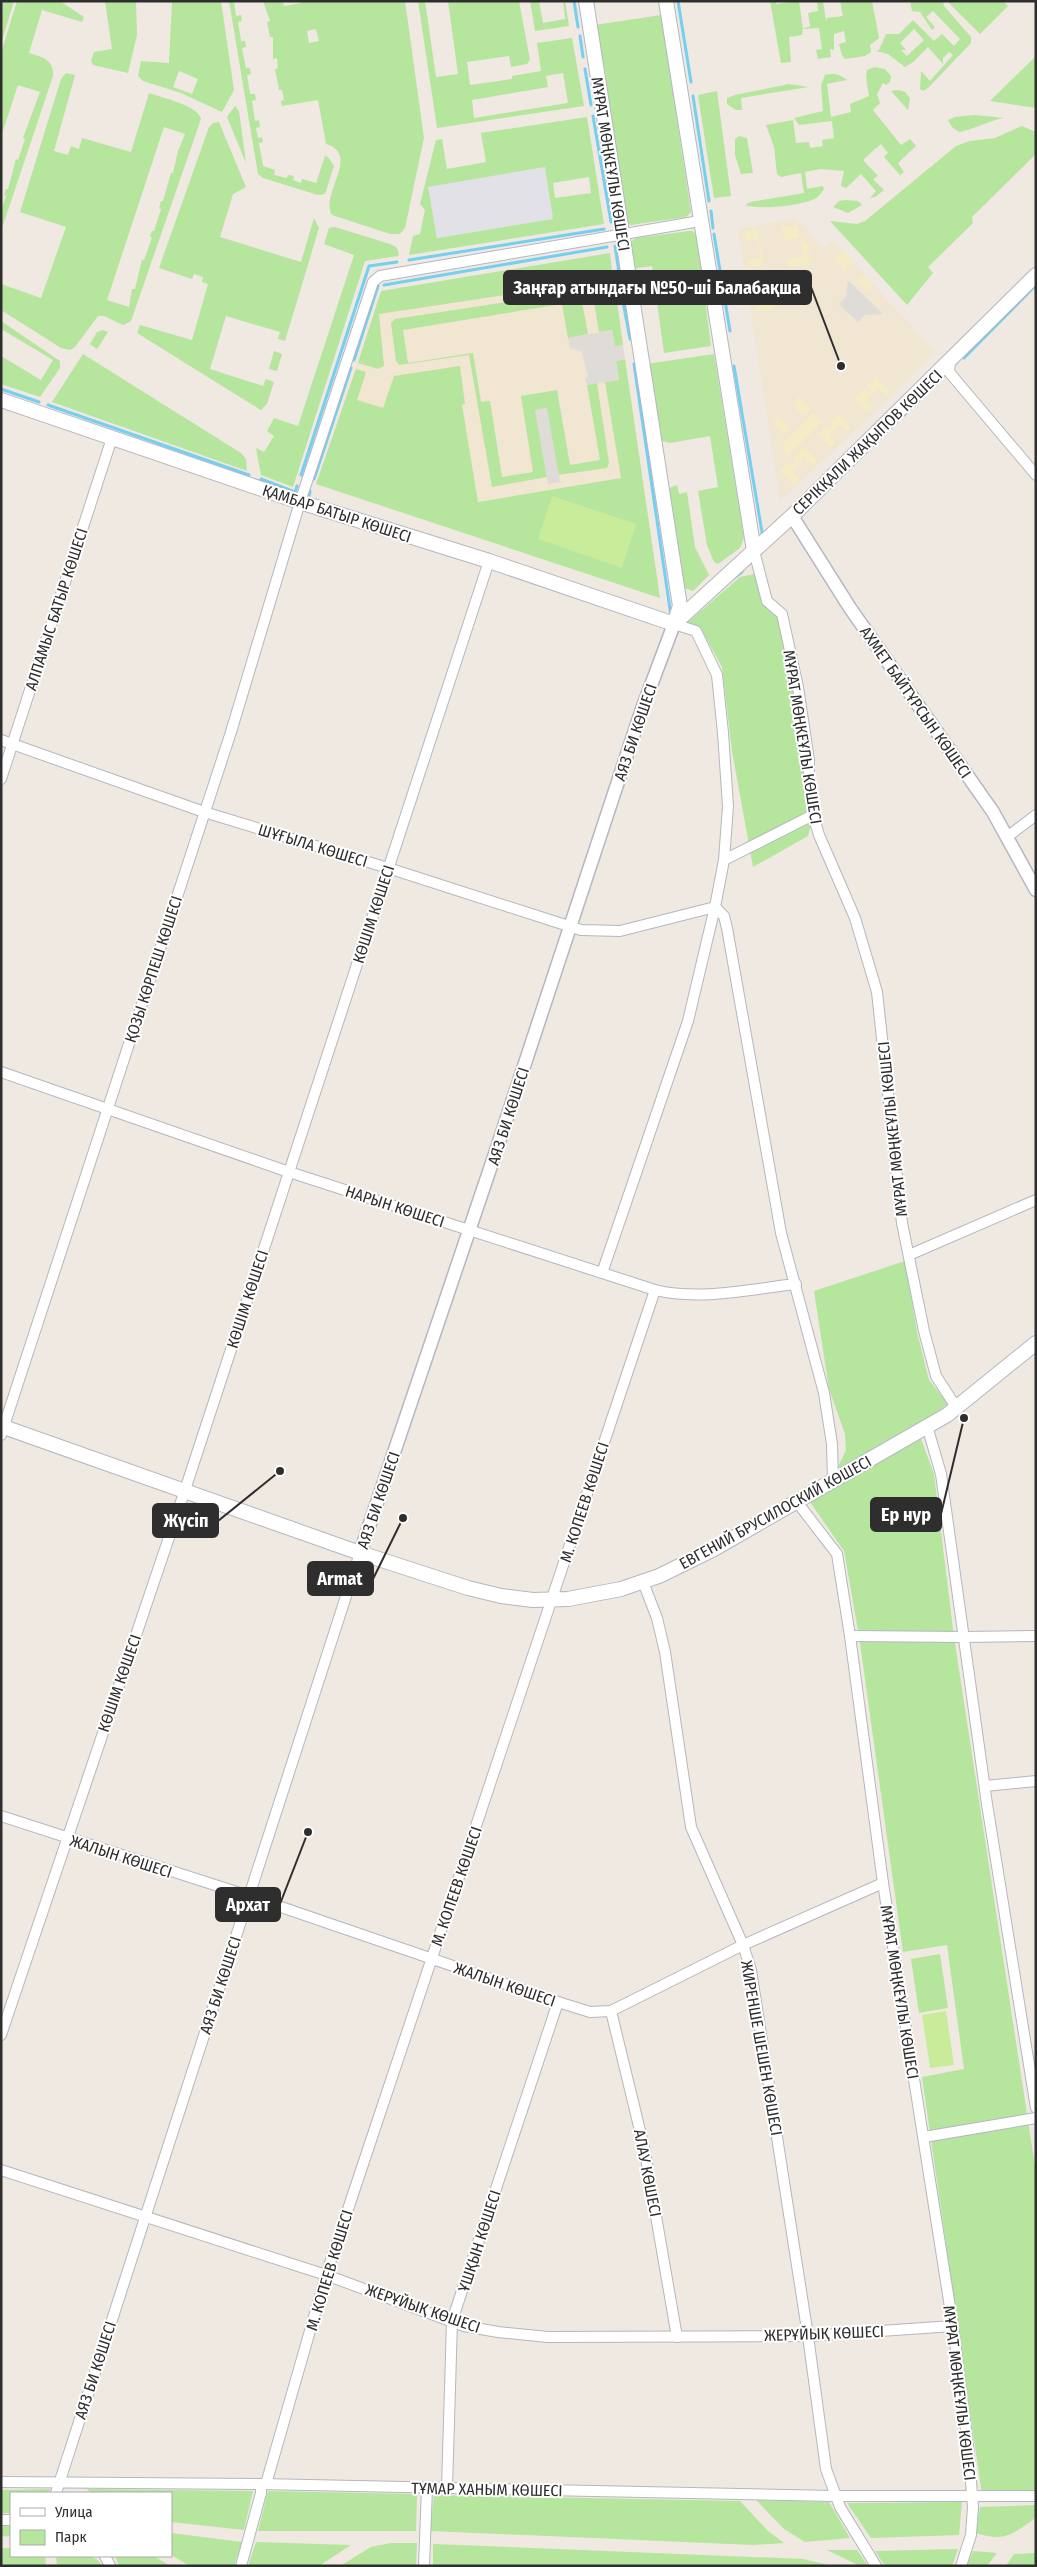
<svg xmlns="http://www.w3.org/2000/svg" width="1037" height="2567" font-family="'Fira Sans Condensed',sans-serif">
  <style>
    .industrial { fill: #e3e1e8 }
    .education { fill: #f0e6d1 }
    .green { fill: #b6e59e; fill-rule: evenodd }
    .sand { fill: #f3ecc5 }
    .pitch { fill: #c9ec9a }
    .plaza { fill: #dfdcd8 }
    .lines { fill: none; stroke-linecap: round; stroke-linejoin: round }
    .stream { stroke: #75cff0; stroke-width: 3 }
    .minor-casing { stroke: #b4b7c1; stroke-width: 12 }
    .tertiary-casing { stroke: #b4b7c1; stroke-width: 15 }
    .secondary-casing { stroke: #b4b7c1; stroke-width: 16 }
    .minor { stroke: #fff; stroke-width: 10 }
    .tertiary { stroke: #fff; stroke-width: 12 }
    .secondary { stroke: #fff; stroke-width: 14 }
    .labels { text-anchor: middle; stroke-width: 4; stroke-linejoin: round; paint-order: stroke }
    .street-label { font-size: 16px; fill: #2e2e2e; stroke: #fff }
    .leader { fill: none; stroke: #2e2e2e; stroke-width: 2 }
    .callout-dot { fill: #2e2e2e; stroke: #fff; stroke-width: 2 }
    .callout { fill: #2e2e2e; stroke: #2e2e2e; stroke-width: 2 }
    .callout-label { font-size: 18px; text-anchor: middle; font-weight: bold; fill: #fff }
  </style>
  <rect width="100%" height="100%" fill="#efe9e1"/>
  <path class="industrial" d="M545,167L553,219L437,238L427,187Z"/>
  <g class="education">
    <path d="M796,218L824,248L833,240L935,352L889,399L780,501L738,229Z"/>
    <path d="M610,253L660,598L316,484L381,291Z"/>
  </g>
  <g class="green">
    <path d="M1,1H14L1,44Z"/>
    <path d="M17,1H60L84,17L82,22L42,10L29,53C42,57 54,59 53,76L1,231V211L6,196L4,195L6,189H8L16,159L18,160L25,139L23,138L40,92L18,85L1,137V53Z"/>
    <path d="M105,1H136L137,35L128,73L93,65L91,61L94,52L112,49Z"/>
    <path d="M172,1H221L234,90L222,112L181,93L143,81L138,76L141,61L169,63ZM179,71L198,79L192,94L173,87Z"/>
    <path d="M229,1H234L236,16L241,15L242,21L238,22L241,41H245L246,47L242,48L246,68H250L251,74L247,75L250,94H255L256,100L252,101L255,121L259,120L260,127L256,128L258,138L262,137L263,142L259,143L263,166L275,170L274,175L287,178L288,175L294,176L293,180L301,183L302,179L316,183L325,156L328,157L334,166L325,194L318,195L263,178L258,174Z"/>
    <path d="M263,1H283L284,6L301,3V1H405L424,138L405,228L400,234H390L332,215C320,193 361,155 326,144L318,100L282,106L281,101L284,100L282,90H279L275,69L278,68L277,58L273,59V37H270L267,22L270,21ZM316,29L319,41L309,43L307,31Z"/>
    <path d="M418,1H425L436,77L458,74L448,1H519L530,60L527,64L511,67L509,56L467,62L470,85L512,79V76L541,71L537,43L572,38L584,106L437,128ZM563,73L568,103L474,118L472,100L548,87L546,76Z"/>
    <path d="M530,1H539L543,23L565,19L563,1H565L569,26L535,31Z"/>
    <path d="M770,1H776V4L799,1L803,29L810,26L808,13L818,11L817,1H823L826,21L827,18L843,16L840,1H872L879,38L870,45L871,52L865,56L845,59L842,55L839,44L846,42L844,31L834,34V50L830,49L831,57L818,59L816,50L822,49L819,28L803,29L802,35L789,37L791,62L781,63Z"/>
    <path d="M910,1H943L944,6L971,37V43L928,88L923,91L920,89L921,71L930,81L953,55L949,52L943,58V64L928,47L913,62L905,67L888,54L876,51L879,50L886,34H899L913,20L934,41L942,34L954,46L960,39L933,11L926,17L935,27L932,30L920,12L912,11ZM914,29L924,40L907,56L901,50H906L900,43Z"/>
    <path d="M947,1H1003L1008,6L980,34Z"/>
    <path d="M661,15L691,212L686,217L631,225L627,224L604,93L608,92L604,64L599,60L595,25Z"/>
    <path d="M1036,56V108L990,101Z"/>
    <path d="M874,67L885,69L891,76L890,82L886,85L883,83L877,94L880,103L873,110L901,145L910,139L916,146L898,163L904,172L900,175L884,157L888,153L881,144L876,149L874,147L875,149L863,160L878,176L873,179L884,190L875,197L870,198L876,191L861,174L846,188L841,186L844,171L820,169L805,172L807,189L823,186L824,189C822,192 819,196 816,198C804,206 758,210 745,205L750,202L804,193L801,173L781,177L777,174L774,147L766,125L793,120L796,143L809,142L810,148L823,146L822,140L834,138L832,121L799,125L794,118L823,111L821,85L825,75C834,73 840,74 847,80L827,84L831,117L851,112L850,104L869,96L866,77L867,70Z"/>
    <path d="M66,73L75,75L54,151L68,155L71,146L79,149L82,138L131,152L149,93C162,98 198,105 201,119L131,321L123,325L104,316H98L75,347L70,350L61,348L1,310V284L41,298L66,227L20,212L61,79ZM164,127L185,134L178,151L173,173H171L163,201H161L159,208L161,209L154,231H152L150,236L152,238L144,260H142L135,289H132L129,307L107,300Z"/>
    <path d="M789,84L809,87L741,98L742,110H736L727,104V98L735,95Z"/>
    <path d="M898,90L905,92L910,98L908,110L891,91Z"/>
    <path d="M717,91L731,196L714,198L698,95Z"/>
    <path d="M235,106L239,111L246,163L227,117Z"/>
    <path d="M975,115L1004,118C988,121 975,129 959,132L952,127L948,120L955,117Z"/>
    <path d="M587,117L604,224L409,255L413,236L420,234L425,210L420,204L436,140L442,139L447,169L486,162L481,133ZM545,167L553,219L437,238L428,187ZM589,177L591,193L555,198L553,183Z"/>
    <path d="M219,122L246,187L233,194L220,237L301,262L314,218L319,228L285,341L278,339L280,332L226,316L210,369L263,386L266,379L274,382L267,404L261,410L137,333L140,325L192,340L208,284L202,282L203,277L194,274L192,279L159,268L209,127L213,123Z"/>
    <path d="M1022,126L1036,132V154L972,217L973,223L928,267L933,273L907,305L830,221L857,224L865,221L956,146L970,141L995,138Z"/>
    <path d="M739,136L747,138L753,173L741,174L735,155V139Z"/>
    <path d="M846,200L858,201L862,205L848,213L833,207L839,201Z"/>
    <path d="M335,227L390,244L396,247L399,253L398,256L365,261L293,487L261,475L256,448L264,452L274,436L267,431L274,418L298,426L354,255L324,244L329,228Z"/>
    <path d="M689,231H693L697,237L711,346L664,353L652,266L632,269L629,243L636,238Z"/>
    <path d="M610,253L612,273L591,277L577,284L379,314L384,366L378,369L358,363L381,291Z"/>
    <path d="M614,281L623,345L615,347L612,330L599,332L592,290L596,283Z"/>
    <path d="M580,291L588,334L568,338L562,304L403,330L408,363L473,353L481,402L490,401L502,477L533,472L521,396L557,390L570,465L600,460L587,385L597,383L609,463L607,468L558,475L546,408L536,410L547,477L492,487L469,355L399,365L396,361L391,323L395,319Z"/>
    <path d="M1,321L60,361V368L40,397L1,384V356L41,380L53,360L1,329Z"/>
    <path d="M103,330L108,332L97,349L90,344L97,332Z"/>
    <path d="M274,351L282,354L277,371L269,369Z"/>
    <path d="M83,354L241,453L246,459L247,471L52,402Z"/>
    <path d="M714,354L744,538L740,548L718,564L714,562L707,545L698,491L718,487L710,436L670,443L659,440L646,364Z"/>
    <path d="M625,359L660,598L316,484L356,369L366,372L357,400L383,408L394,376L460,366L465,404L462,405L478,502L621,478L605,382L619,380L616,361Z"/>
    <path d="M677,485L679,494L687,492L695,547L709,575L693,591L685,588L684,582L667,489Z"/>
    <path d="M760,573L767,601L782,614L813,815L808,836L753,867L732,751L722,667L700,627L687,623L740,577Z"/>
    <path d="M905,1261L917,1332L929,1380L948,1404L932,1415L837,1469L846,1450L845,1434L829,1389L814,1291Z"/>
    <path d="M921,1439L934,1474L954,1637L1036,2173V2496L982,2495L922,2077L964,2069L947,1945L903,1952L859,1636L844,1551L810,1502Z"/>
    <path d="M940,1954L948,2008L919,2013L911,1959Z"/>
    <path d="M50,2489L49,2493H11V2513H1V2490Z"/>
    <path d="M87,2489L253,2491L244,2530L171,2522V2493H91Z"/>
    <path d="M268,2491L417,2494L416,2531H258Z"/>
    <path d="M434,2495L740,2501L768,2531L784,2543L754,2545L430,2531Z"/>
    <path d="M756,2500L829,2502L850,2538L805,2542L784,2529Z"/>
    <path d="M962,2502L959,2535L871,2538L847,2503Z"/>
    <path d="M1036,2505V2518C1010,2535 1007,2542 975,2533L980,2507Z"/>
    <circle cx="6" cy="2531" r="5.5"/>
    <path d="M171,2533L242,2542L234,2566H190L171,2555Z"/>
    <path d="M256,2542L351,2545L319,2566H248Z"/>
    <path d="M391,2543H417L416,2566H340L371,2547Z"/>
    <path d="M433,2544L803,2559L833,2566H433Z"/>
    <path d="M1,2548H11V2556H45L46,2566H1Z"/>
    <path d="M958,2549L952,2566H885L875,2551Z"/>
    <path d="M827,2550H857L868,2566H860Z"/>
    <path d="M973,2551L997,2553L987,2566H967Z"/>
    <path d="M1036,2553V2566H1006L1014,2554Z"/>
    <path d="M56,2556C71,2556 94,2550 102,2566H57Z"/>
    <path d="M115,2556H154L170,2566H119Z"/>
  </g>
  <g class="sand">
    <path d="M797,225L799,238L784,240L782,227Z"/>
    <path d="M758,229L760,244L758,245L757,239L746,241L744,231Z"/>
    <path d="M801,238L811,249L806,254L813,261L805,268Z"/>
    <path d="M759,251H762L763,265L750,267L748,259L759,258Z"/>
    <path d="M843,251L853,262L845,271L834,259Z"/>
    <path d="M803,256L804,265L788,267L787,259Z"/>
    <path d="M864,274L873,285L867,291L857,281Z"/>
    <path d="M771,296L773,309L756,311V306L767,304L766,297Z"/>
    <path d="M876,376L890,391L886,396L878,388L865,401L872,409L867,413L854,399L864,389L868,393L871,391L866,386Z"/>
    <path d="M798,395L811,409L803,416L795,408Z"/>
    <path d="M813,413L822,422L786,458L783,443Z"/>
    <path d="M839,413L851,427L847,431L840,425L829,435L835,443L831,448L818,434L827,425L831,428L833,426L830,422Z"/>
    <path d="M775,418L783,421L790,428L784,435L775,425Z"/>
    <path d="M804,446L817,461L812,466L805,458L792,471L799,479L793,484L780,470L789,461L793,464L796,461L793,457Z"/>
  </g>
  <g class="pitch">
    <path d="M552,496L636,524L622,568L538,539Z"/>
    <path d="M946,2011L954,2065L930,2068L922,2015Z"/>
  </g>
  <g class="plaza">
    <path d="M848,280L854,286L883,314L865,315L858,322L848,313L839,304L846,297Z"/>
    <path d="M612,330L615,346L623,345L625,359L616,361L619,380L587,385L585,378L588,377L582,352L570,348L568,338Z"/>
    <path d="M547,408L560,482L548,484L535,410Z"/>
  </g>
  <g class="lines">
    <g class="stream">
      <path d="M574,1L578,27"/>
      <path d="M678,1L691,82"/>
      <path d="M580,36L583,57"/>
      <path d="M585,69L591,105"/>
      <path d="M693,96L709,201"/>
      <path d="M593,116L611,222"/>
      <path d="M711,211L713,228"/>
      <path d="M714,234L730,331"/>
      <path d="M615,246L619,273"/>
      <path d="M409,260L604,229"/>
      <path d="M619,280L630,339"/>
      <path d="M384,285L607,247"/>
      <path d="M964,358L1036,285"/>
      <path d="M354,360L378,286"/>
      <path d="M634,364L671,616"/>
      <path d="M734,366L763,538"/>
      <path d="M1,389L39,402"/>
      <path d="M48,405L249,475"/>
      <path d="M904,415L940,380"/>
      <path d="M301,475L369,266L397,262"/>
      <path d="M261,479L295,492L297,486"/>
      <path d="M314,479L351,368"/>
      <path d="M309,497L310,491"/>
      <path d="M735,577L742,572"/>
    </g>
    <g class="minor-casing">
      <g id="minor">
        <path d="M950,362L949,372L1036,475"/>
        <path d="M754,551L767,601L782,614L798,687L809,760V782L812,795L813,815L819,835L855,918L877,992L902,1223L924,1331L936,1376L956,1407"/>
        <path d="M674,624L696,631L717,675L723,733L728,806L724,860L715,907L724,916L727,928L781,1233L824,1393L832,1444L833,1481"/>
        <path d="M1,740L204,812L388,868L581,930L620,931L715,907L688,1021L602,1273"/>
        <path d="M1,779L112,438"/>
        <path d="M1007,837L1036,815"/>
        <path d="M724,860L813,815"/>
        <path d="M1,1072L289,1172L655,1290C701,1301 750,1289 796,1284"/>
        <path d="M909,1255L1036,1200"/>
        <path d="M927,1426L941,1474L987,1804L1036,2108"/>
        <path d="M1,1435L231,732L300,502L373,282L380,276L700,221"/>
        <path d="M797,1502L837,1554L850,1636L883,1883L953,2326L968,2445L973,2507L971,2535L961,2566"/>
        <path d="M643,1582L657,1618L665,1652L691,1827L743,1945L751,1970L808,2336L826,2469L840,2507L876,2566"/>
        <path d="M850,1636L964,1637L1036,1636"/>
        <path d="M985,1786L1036,1781"/>
        <path d="M1,1816L249,1896L558,2002L590,2012L611,2011L743,1945L883,1883"/>
        <path d="M611,2011L644,2147L677,2337"/>
        <path d="M1,2035L185,1490L489,561"/>
        <path d="M924,2137L1036,2118"/>
        <path d="M1,2170L326,2275L464,2326L498,2332L548,2337L808,2336L953,2326"/>
        <path d="M1,2482L261,2484L834,2496H1036"/>
        <path d="M266,2484L326,2275L655,1290"/>
        <path d="M447,2488L452,2321L558,2002"/>
        <path d="M56,2493L360,1553"/>
        <path d="M1,2520H11"/>
        <path d="M105,2556L110,2566"/>
        <path d="M241,2566L261,2493V2484"/>
        <path d="M424,2566L427,2488"/>
      </g>
    </g>
    <g class="tertiary-casing">
      <g id="tertiary">
        <path d="M792,516L850,608L993,812L1036,890"/>
        <path d="M360,1553L496,1151L641,712L674,624"/>
      </g>
    </g>
    <g class="secondary-casing">
      <g id="secondary">
        <path d="M586,1L680,606L674,624"/>
        <path d="M666,1L754,551"/>
        <path d="M1,400L300,502L489,561L674,624"/>
        <path d="M676,622L792,516L1036,275"/>
        <path d="M1,1426L360,1553L468,1588L501,1596L533,1600L568,1599L621,1589L659,1576L714,1549L947,1415L1036,1343"/>
      </g>
    </g>
    <use href="#minor" class="minor"/>
    <use href="#tertiary" class="tertiary"/>
    <use href="#secondary" class="secondary"/>
  </g>
  <g class="labels">
    <g class="street-label">
      <text transform="translate(611 164) rotate(81)" y="6">МҰРАТ МӨҢКЕҰЛЫ КӨШЕСІ</text>
      <text transform="translate(867 442) rotate(-44)" y="6">СЕРІКҚАЛИ ЖАҚЫПОВ КӨШЕСІ</text>
      <text transform="translate(337 513) rotate(18)" y="6">ҚАМБАР БАТЫР КӨШЕСІ</text>
      <text transform="translate(56 609) rotate(-72)" y="6">АЛПАМЫС БАТЫР КӨШЕСІ</text>
      <text transform="translate(916 702) rotate(55)" y="6">АХМЕТ БАЙТҰРСЫН КӨШЕСІ</text>
      <text transform="translate(635 732) rotate(-71)" y="6">АЯЗ БИ КӨШЕСІ</text>
      <text transform="translate(803 737) rotate(81)" y="6">МҰРАТ МӨҢКЕҰЛЫ КӨШЕСІ</text>
      <text transform="translate(313 845) rotate(17)" y="6">ШҰҒЫЛА КӨШЕСІ</text>
      <text transform="translate(373 914) rotate(-72)" y="6">КӨШІМ КӨШЕСІ</text>
      <text transform="translate(153 969) rotate(-72)" y="6">ҚОЗЫ КӨРПЕШ КӨШЕСІ</text>
      <text transform="translate(508 1116) rotate(-72)" y="6">АЯЗ БИ КӨШЕСІ</text>
      <text transform="translate(892 1129) rotate(-96)" y="6">МҰРАТ МӨҢКЕҰЛЫ КӨШЕСІ</text>
      <text transform="translate(395 1206) rotate(18)" y="6">НАРЫН КӨШЕСІ</text>
      <text transform="translate(247 1299) rotate(-72)" y="6">КӨШІМ КӨШЕСІ</text>
      <text transform="translate(378 1500) rotate(-71)" y="6">АЯЗ БИ КӨШЕСІ</text>
      <text transform="translate(584 1502) rotate(-72)" y="6">М. КОПЕЕВ КӨШЕСІ</text>
      <text transform="translate(775 1512) rotate(-29)" y="6">ЕВГЕНИЙ БРУСИЛОСКИЙ КӨШЕСІ</text>
      <text transform="translate(119 1683) rotate(-71)" y="6">КӨШІМ КӨШЕСІ</text>
      <text transform="translate(121 1856) rotate(18)" y="6">ЖАЛЫН КӨШЕСІ</text>
      <text transform="translate(456 1886) rotate(-71)" y="6">М. КОПЕЕВ КӨШЕСІ</text>
      <text transform="translate(505 1984) rotate(19)" y="6">ЖАЛЫН КӨШЕСІ</text>
      <text transform="translate(220 1985) rotate(-72)" y="6">АЯЗ БИ КӨШЕСІ</text>
      <text transform="translate(900 1992) rotate(81)" y="6">МҰРАТ МӨҢКЕҰЛЫ КӨШЕСІ</text>
      <text transform="translate(762 2048) rotate(80)" y="6">ЖИРЕНШЕ ШЕШЕН КӨШЕСІ</text>
      <text transform="translate(648 2173) rotate(79)" y="6">АЛАУ КӨШЕСІ</text>
      <text transform="translate(479 2241) rotate(-72)" y="6">ҰШҚЫН КӨШЕСІ</text>
      <text transform="translate(329 2270) rotate(-73)" y="6">М. КОПЕЕВ КӨШЕСІ</text>
      <text transform="translate(423 2308) rotate(19)" y="6">ЖЕРҰЙЫҚ КӨШЕСІ</text>
      <text transform="translate(824 2333) rotate(-2)" y="6">ЖЕРҰЙЫҚ КӨШЕСІ</text>
      <text transform="translate(95 2370) rotate(-72)" y="6">АЯЗ БИ КӨШЕСІ</text>
      <text transform="translate(960 2393) rotate(83)" y="6">МҰРАТ МӨҢКЕҰЛЫ КӨШЕСІ</text>
      <text transform="translate(487 2489) rotate(1)" y="6">ТҰМАР ХАНЫМ КӨШЕСІ</text>
    </g>
  </g>
  <path class="leader" d="M841 366L811 287M964 1418L941 1514M280 1471L218 1521M403 1518L373 1579M308 1832L280 1904"/>
  <g class="callout-dot">
    <circle cx="841" cy="366" r="5"/>
    <circle cx="964" cy="1418" r="5"/>
    <circle cx="280" cy="1471" r="5"/>
    <circle cx="403" cy="1518" r="5"/>
    <circle cx="308" cy="1832" r="5"/>
  </g>
  <g class="callout">
    <rect x="504" y="271" width="307" height="33" rx="5"/>
    <rect x="871" y="1498" width="70" height="33" rx="5"/>
    <rect x="153" y="1504" width="65" height="33" rx="5"/>
    <rect x="308" y="1562" width="65" height="33" rx="5"/>
    <rect x="216" y="1888" width="64" height="33" rx="5"/>
  </g>
  <g class="callout-label">
    <text x="657" y="294">Заңғар атындағы №50-ші Балабақша</text>
    <text x="906" y="1521">Ер нур</text>
    <text x="186" y="1527">Жүсіп</text>
    <text x="340" y="1585">Armat</text>
    <text x="248" y="1911">Архат</text>
  </g>
  <rect width="1037" height="2567" fill="none" stroke="#2e2e2e" stroke-width="5"/>
  <rect x="10" y="2492" width="162" height="65" fill="#ffffff" stroke="#ababab"/>
  <rect x="20" y="2508" width="25" height="8" fill="#ffffff" stroke="#ababab"/>
  <text x="55" y="2517" font-size="15" fill="#2e2e2e">Улица</text>
  <rect x="20" y="2530" width="25" height="15" fill="#b6e59e" stroke="#ababab"/>
  <text x="55" y="2542" font-size="15" fill="#2e2e2e">Парк</text>
</svg>
